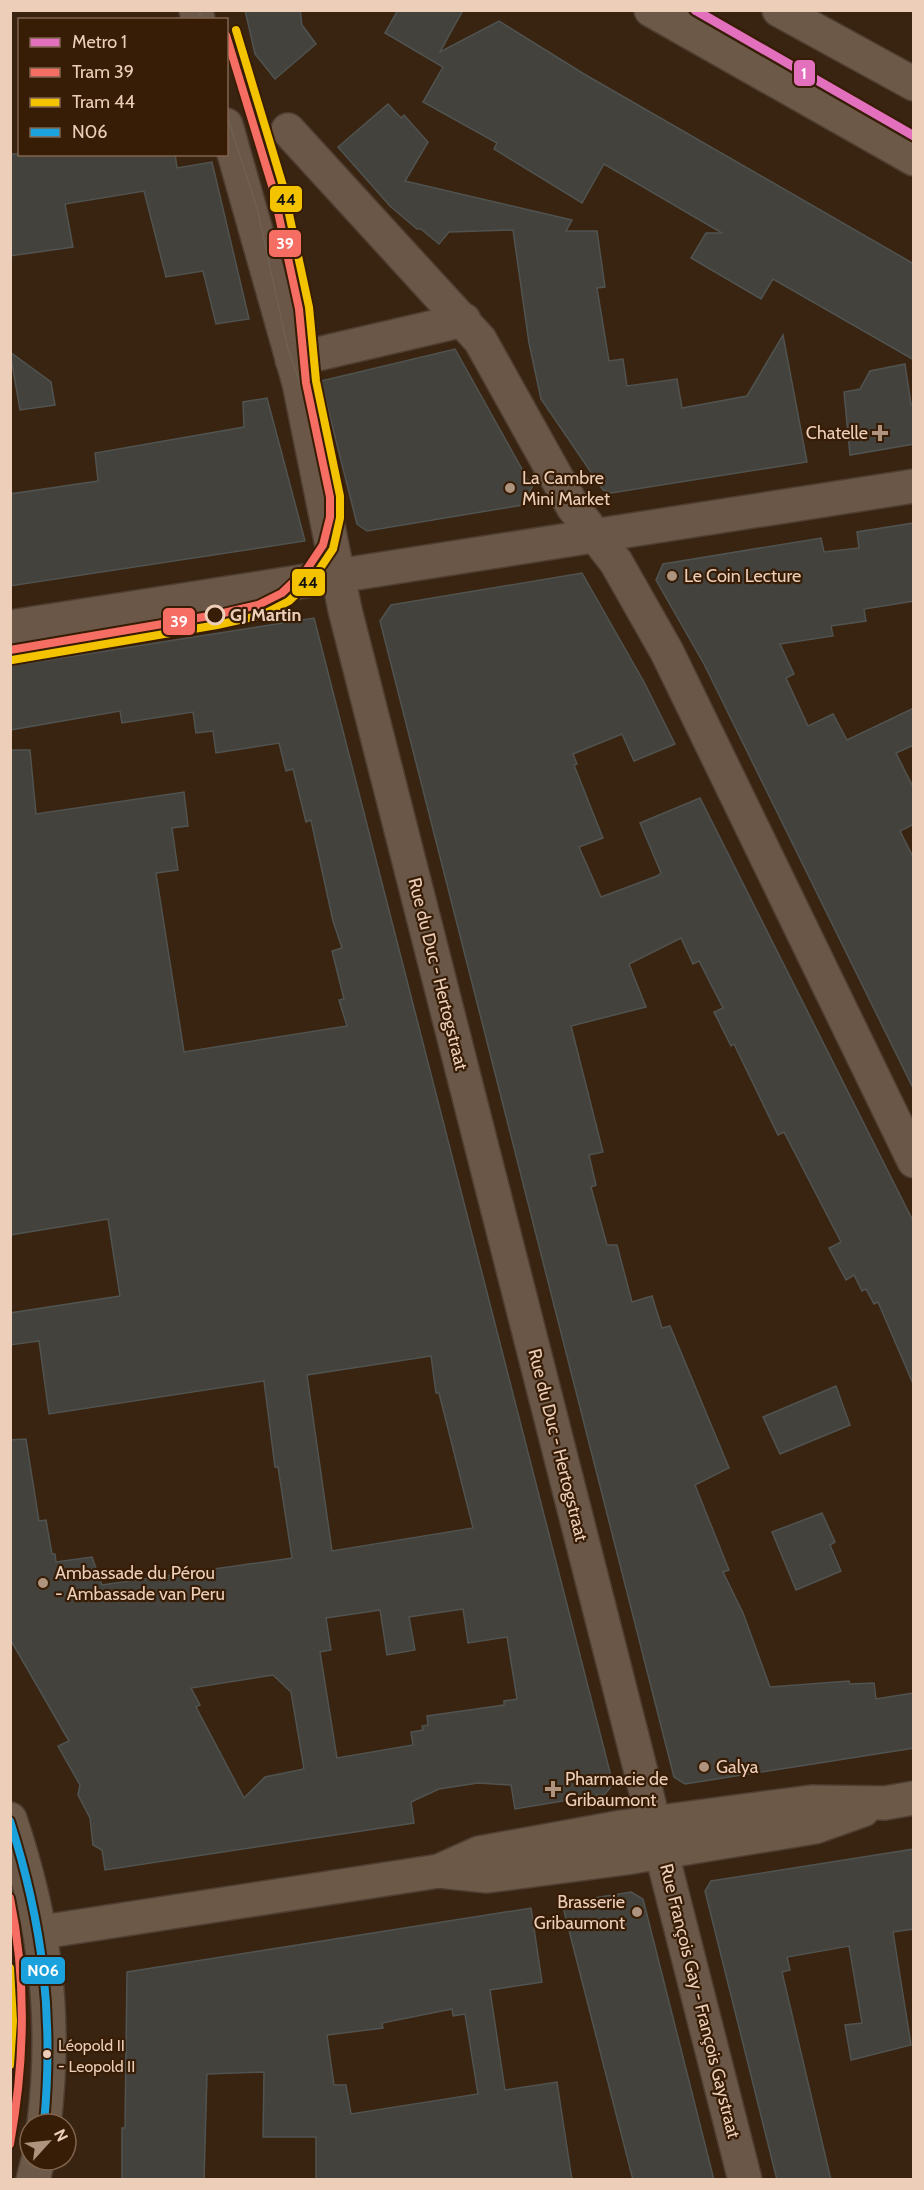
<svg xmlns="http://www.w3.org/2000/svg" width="924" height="2190" font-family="Cabin,sans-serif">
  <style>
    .building { fill: #44423d; stroke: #505350; stroke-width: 1.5; fill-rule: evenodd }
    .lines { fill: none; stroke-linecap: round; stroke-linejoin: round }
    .street-casing { stroke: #4f3e31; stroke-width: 36 }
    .secondary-casing { stroke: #4f3e31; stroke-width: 36 }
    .street { stroke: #6a5747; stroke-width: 33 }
    .secondary { stroke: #6c5948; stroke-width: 33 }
    .tram { stroke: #6f6052; stroke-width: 1.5 }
    .bus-1-casing { stroke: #381d06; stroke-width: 12 }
    .bus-1 { stroke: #1ba2dd; stroke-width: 8 }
    .tram-1-casing { stroke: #381d06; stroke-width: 12 }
    .tram-2-casing { stroke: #381d06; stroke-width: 12 }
    .tram-1 { stroke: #f66e63; stroke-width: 8 }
    .tram-2 { stroke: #f3c300; stroke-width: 8 }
    .metro-1-casing { stroke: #381d06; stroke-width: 14 }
    .metro-1 { stroke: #e270bd; stroke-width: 9 }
    .poi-dot { fill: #ae937e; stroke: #381d06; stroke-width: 2 }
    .stop-dot { fill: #381d06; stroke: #edcfb9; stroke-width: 3 }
    .bus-dot { fill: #edcfb9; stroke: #381d06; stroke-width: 2 }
    .labels { text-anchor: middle; stroke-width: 4.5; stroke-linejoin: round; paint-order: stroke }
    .bus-label { font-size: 16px; fill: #edcfb9; stroke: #381d06; text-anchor: start }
    .poi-label { font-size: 18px; fill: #edcfb9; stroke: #381d06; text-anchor: start }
    .stop-label { font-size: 18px; font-weight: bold; fill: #edcfb9; stroke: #381d06; text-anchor: start }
    .street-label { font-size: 18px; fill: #edcfb9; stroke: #381d06 }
    .line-badge { stroke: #381d06; stroke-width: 2 }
    .badge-label { font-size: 16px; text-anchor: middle; font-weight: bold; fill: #fff }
    .pale-badge-label { font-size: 16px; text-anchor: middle; font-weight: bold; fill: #111 }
  </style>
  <rect width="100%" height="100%" fill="#382411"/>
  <g class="building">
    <path d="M245,10H300L302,25L316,44L275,79L255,54Z"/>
    <path d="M398,10H463L440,52L499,21L584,74L914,264V360L773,279L761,299L691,258L706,233H722L604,164L582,203L494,149L497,143L423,102L443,67L385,33Z"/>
    <path d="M388,104L401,118L404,115L428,142L405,181L572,220L566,231H597L605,287L597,288L609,361L623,359L627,386L677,379L682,408L747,396L783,335L807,462L611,493L603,490L541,399L529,343L513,230L449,232L439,244L421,229H417L390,206L338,147Z"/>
    <path d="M10,154H175L177,168L212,162L249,319L216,324L203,271L166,277L144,191L65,204L73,247L10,256Z"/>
    <path d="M455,349L532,487L523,505L367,531L357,524L321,381Z"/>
    <path d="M10,352L51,382L55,405L20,410Z"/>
    <path d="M905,364L911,404H914V444L850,455L844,392L860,389L870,371Z"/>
    <path d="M267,398L305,541L10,586V494L98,481L95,453L244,427L243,402Z"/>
    <path d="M914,523V601L864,609L866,621L831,626L833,636L780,644L794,674L786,678L808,726L833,714L847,740L914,708V745L896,753L914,789V824L900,831L914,859V1090L704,664L656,580L663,564L821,538L824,552L859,548L857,532Z"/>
    <path d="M582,573L644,682L675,744L634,761L622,734L573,754L577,764L574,765L603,838L579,847L601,897L657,876L661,873L640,823L700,798L914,1223V1386L878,1302L874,1304L866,1289L862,1291L854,1275L846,1280L829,1248L841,1242L784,1132L778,1135L734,1044L731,1046L714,1012L723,1008L699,961L693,964L681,938L629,964L646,1007L571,1026L603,1152L589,1155L596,1185L591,1187L607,1245H617L632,1302L652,1296L662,1328L670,1326L729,1468L695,1485L729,1570L723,1572L743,1613L770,1687L849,1681L850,1684L874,1683L876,1699L914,1693V1748L685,1784L674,1777L380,621L391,605Z"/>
    <path d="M314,618L613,1784L605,1794L515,1809L511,1785L478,1783L439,1789L411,1802L414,1823L105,1870L102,1850L93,1845L90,1818L78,1795L80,1785L58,1746L69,1741L10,1639V1440L26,1439L39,1521L46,1520L52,1554H55L56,1562L92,1557L102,1585L292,1558L278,1467H275L264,1381L49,1414L39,1341L10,1345V1313L120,1296L108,1219L10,1235V750H30L36,814L184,792L188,826L172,828L178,870L156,873L184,1052L347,1026L339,1000L344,999L332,951L342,948L333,921L311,820L306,822L293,769L286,771L279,743L216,753L213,731L196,733L193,712L122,723L120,711L10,730V666ZM431,1356L436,1393H439L473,1528L332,1551L307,1375ZM463,1609L468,1643L507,1637L517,1699L504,1701V1705L427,1716L428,1725L422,1726L423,1730L411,1732L413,1745L337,1758L320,1652L331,1650L326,1618L380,1610L387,1655L415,1650L409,1617ZM273,1675L291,1692L304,1769L265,1777L244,1798L196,1707L200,1705L191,1688Z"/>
    <path d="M836,1386L850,1425L780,1454L763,1417Z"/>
    <path d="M822,1513L835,1542L830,1545L841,1571L796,1590L772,1532Z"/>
    <path d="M914,1849V1929L893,1932L911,2045L851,2060L845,2025L862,2023L849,1946L787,1957L790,1970L782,1972L831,2180H777L705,1891L711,1881Z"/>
    <path d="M631,1892L643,1899L714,2180H633L562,1903Z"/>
    <path d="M531,1908L542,1982L490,1990L505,2090L557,2082L572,2180H316V2137H263L264,2072L207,2074L204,2180H122V2128H125L127,1972ZM452,2009L453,2016L465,2014L478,2094L351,2114L346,2085H334L327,2035L383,2028L382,2023Z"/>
  </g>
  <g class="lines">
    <g class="street-casing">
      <g id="street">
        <path d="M196,10L198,20"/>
        <path d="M226,125L299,383L345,610L745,2180"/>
        <path d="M288,130L480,340L573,507L616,562L667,652L914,1161"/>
        <path d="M292,360L464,320"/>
        <path d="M10,627L914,486"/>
      </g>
    </g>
    <g class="secondary-casing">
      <g id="secondary">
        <path d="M651,10L914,159"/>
        <path d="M779,10L914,84"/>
        <path d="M10,1819C45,1923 57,2015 44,2124"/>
        <path d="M439,1871L487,1876L626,1858L815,1827L863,1810"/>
        <path d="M42,1932L439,1871L479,1853L622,1827L811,1802L885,1803L914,1798"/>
        <path d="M33,2180L38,2160"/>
      </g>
    </g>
    <use href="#street" class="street"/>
    <use href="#secondary" class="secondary"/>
    <g class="tram">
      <path d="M199,10L201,20"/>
      <path d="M226,113L257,208L288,349L315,427"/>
    </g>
    <g class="bus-1-casing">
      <path id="bus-1" d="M10,1821C43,1924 54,2016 44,2124"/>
    </g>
    <use href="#bus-1" class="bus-1"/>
    <g class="tram-1-casing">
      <g id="tram-1">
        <path d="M10,650L215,615L258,605L282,593L307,569L323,545L330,517V497L306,383L299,309L273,189L226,35"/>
        <path d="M10,1898C27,1980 25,2061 10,2144"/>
      </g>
    </g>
    <g class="tram-2-casing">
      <g id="tram-2">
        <path d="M12,660L217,625L262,615L289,601L315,576L333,549L340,518V496L316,381L309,307L283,186L236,30"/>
        <path d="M10,1968L13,2021L10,2065"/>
      </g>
    </g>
    <use href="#tram-1" class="tram-1"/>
    <use href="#tram-2" class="tram-2"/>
    <g class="metro-1-casing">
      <path id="metro-1" d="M695,10L914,136"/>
    </g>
    <use href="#metro-1" class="metro-1"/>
  </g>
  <g class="poi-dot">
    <path d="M877 424h6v6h6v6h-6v6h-6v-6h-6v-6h6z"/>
    <circle cx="510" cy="488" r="6"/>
    <circle cx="672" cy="576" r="6"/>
    <circle cx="43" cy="1583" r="6"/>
    <circle cx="704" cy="1767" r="6"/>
    <path d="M550 1780h6v6h6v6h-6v6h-6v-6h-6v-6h6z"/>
    <circle cx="637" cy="1912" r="6"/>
  </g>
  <circle class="stop-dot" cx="215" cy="615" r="9"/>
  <circle class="bus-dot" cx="47" cy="2054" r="5"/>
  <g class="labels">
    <g class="bus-label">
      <text x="58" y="2051">Léopold II<tspan x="58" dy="21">- Leopold II</tspan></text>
    </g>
    <g class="poi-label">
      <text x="868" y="439" text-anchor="end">Chatelle</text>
      <text x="522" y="484">La Cambre<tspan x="522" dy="21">Mini Market</tspan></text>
      <text x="684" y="582">Le Coin Lecture</text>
      <text x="55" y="1579">Ambassade du Pérou<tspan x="55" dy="21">- Ambassade van Peru</tspan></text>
      <text x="716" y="1773">Galya</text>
      <text x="565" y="1785">Pharmacie de<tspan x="565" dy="21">Gribaumont</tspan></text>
      <text x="625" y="1908" text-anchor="end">Brasserie<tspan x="625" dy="21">Gribaumont</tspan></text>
    </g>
    <g class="stop-label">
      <text x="230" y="621">GJ Martin</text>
    </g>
    <g class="street-label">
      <text transform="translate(438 974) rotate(76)" y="6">Rue du Duc - Hertogstraat</text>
      <text transform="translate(558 1445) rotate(76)" y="6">Rue du Duc - Hertogstraat</text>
      <text transform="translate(700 2001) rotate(76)" y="6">Rue François Gay - François Gaystraat</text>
    </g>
  </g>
  <g class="line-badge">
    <rect x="793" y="59" width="23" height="28" rx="6" fill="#e270bd"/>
    <rect x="269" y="185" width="34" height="28" rx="6" fill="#f3c300"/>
    <rect x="268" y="229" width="34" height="29" rx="6" fill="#f66e63"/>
    <rect x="291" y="568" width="35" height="29" rx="6" fill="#f3c300"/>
    <rect x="162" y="607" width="34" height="29" rx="6" fill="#f66e63"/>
    <rect x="20" y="1956" width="46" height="29" rx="6" fill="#1ba2dd"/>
  </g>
  <g class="badge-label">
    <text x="804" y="79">1</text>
    <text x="285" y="249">39</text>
    <text x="179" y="627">39</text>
    <text x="43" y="1976">N06</text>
  </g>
  <g class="pale-badge-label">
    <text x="286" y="205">44</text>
    <text x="308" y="588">44</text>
  </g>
  <rect width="924" height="2190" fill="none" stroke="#edcfb9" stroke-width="24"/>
  <rect x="18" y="18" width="210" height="138" fill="#381d06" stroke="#80644e" stroke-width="1.5"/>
  <rect x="30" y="38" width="30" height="9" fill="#e270bd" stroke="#80644e" stroke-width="1.5"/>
  <text x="72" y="48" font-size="18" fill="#edcfb9">Metro 1</text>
  <rect x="30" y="68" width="30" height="9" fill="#f66e63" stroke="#80644e" stroke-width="1.5"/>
  <text x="72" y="78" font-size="18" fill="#edcfb9">Tram 39</text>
  <rect x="30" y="98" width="30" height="9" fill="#f3c300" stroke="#80644e" stroke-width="1.5"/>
  <text x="72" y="108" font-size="18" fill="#edcfb9">Tram 44</text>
  <rect x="30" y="128" width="30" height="9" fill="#1ba2dd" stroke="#80644e" stroke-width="1.5"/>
  <text x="72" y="138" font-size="18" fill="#edcfb9">N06</text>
  <g transform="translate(48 2142) rotate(63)"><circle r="28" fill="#381d06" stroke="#80644e" stroke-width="1.5"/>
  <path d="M0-4.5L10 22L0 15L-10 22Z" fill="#ae937e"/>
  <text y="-9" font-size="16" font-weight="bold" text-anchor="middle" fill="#edcfb9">N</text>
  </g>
</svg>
